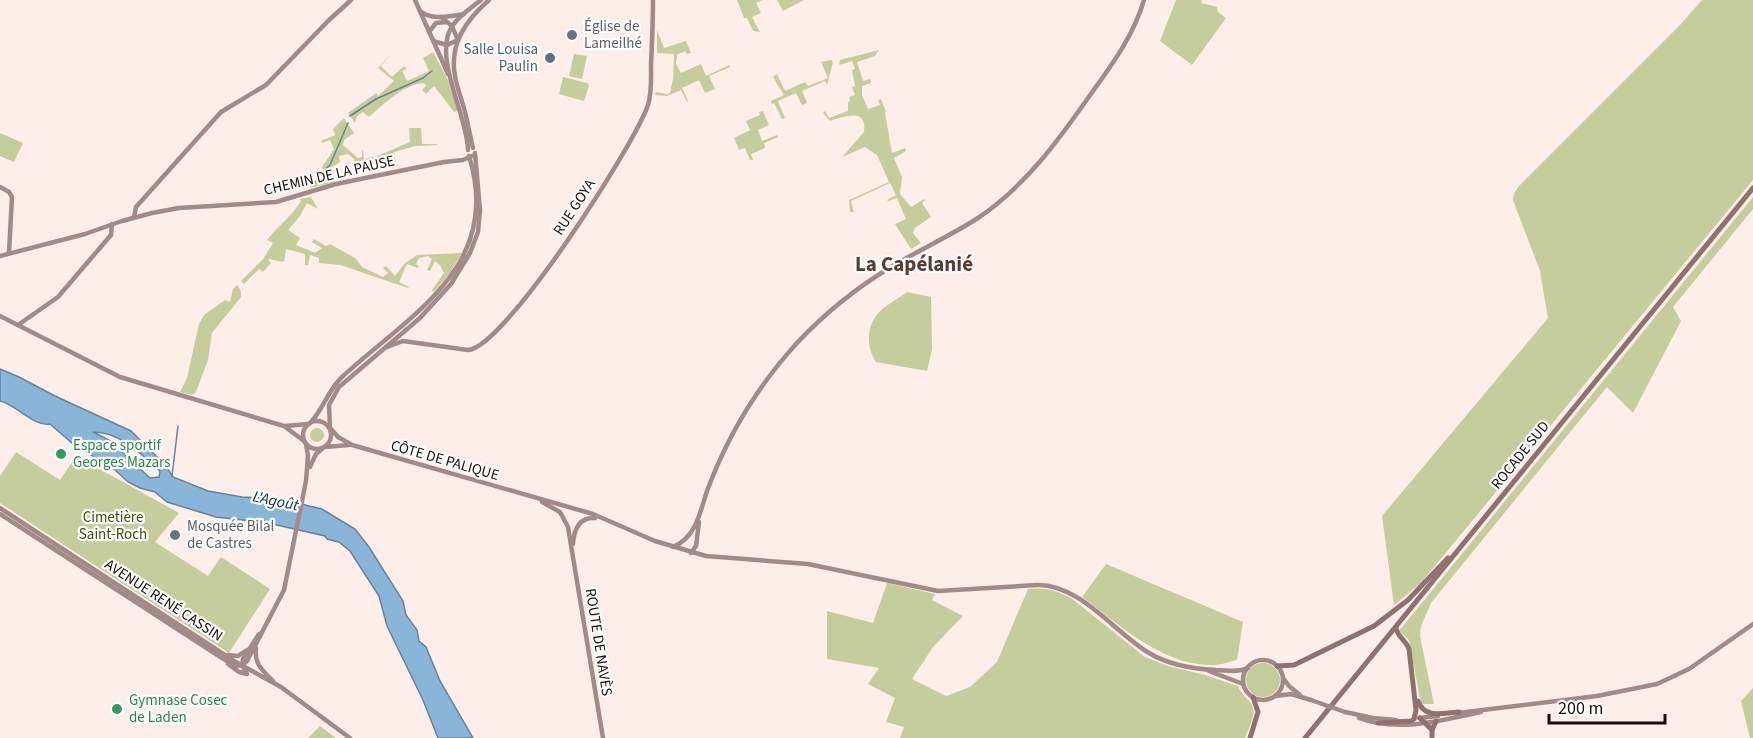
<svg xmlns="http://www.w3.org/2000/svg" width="1753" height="738" font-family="'Source Sans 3',sans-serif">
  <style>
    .green { fill: #c5cd9c }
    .water { fill: #89b6d8; stroke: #67839a; stroke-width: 1.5; fill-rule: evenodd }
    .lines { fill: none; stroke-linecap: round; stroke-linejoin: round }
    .stream { stroke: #67839a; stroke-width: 1.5 }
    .secondary { stroke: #a28a89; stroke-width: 4.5 }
    .primary { stroke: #8f7270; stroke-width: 5 }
    .secondary-bridge { stroke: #a28a89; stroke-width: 4.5 }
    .worship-dot { fill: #6b7280; stroke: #fff; stroke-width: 2 }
    .service-dot { fill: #5c6f8a; stroke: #fff; stroke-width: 2 }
    .leisure-dot { fill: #2e9e5b; stroke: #fff; stroke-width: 2 }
    .labels { text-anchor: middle; stroke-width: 4.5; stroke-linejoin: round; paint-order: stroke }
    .worship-label { font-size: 15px; fill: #5b616d; stroke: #fff; text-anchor: start }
    .service-label { font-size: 15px; fill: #4e5e75; stroke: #fff; text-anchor: end }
    .street-label { font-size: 15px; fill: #190d09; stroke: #fff }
    .leisure-label { font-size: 15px; fill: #27864d; stroke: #fff; text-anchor: start }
    .park-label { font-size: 15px; fill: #454b10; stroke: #fff }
    .water-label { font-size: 16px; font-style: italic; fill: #0b3048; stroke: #fff }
    .district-label { font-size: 21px; font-weight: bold; fill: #583c32; stroke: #fff }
  </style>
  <rect width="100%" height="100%" fill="#fdeee9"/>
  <g class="green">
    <path d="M737,0H763L756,3L761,13L752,17L760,32L753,31L747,18H744Z"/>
    <path d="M777,0H804L783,11Z"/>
    <path d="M1176,0H1202L1201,3L1217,7L1218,12L1226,18L1192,65L1160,41Z"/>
    <path d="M1702,0H1753V180L1421,583L1394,605L1382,516L1548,318L1540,271L1513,200L1514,193L1519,186L1680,25Z"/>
    <path d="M657,30L664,48L686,41L691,53L687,54L685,51L677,55L676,64L681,73L701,64L706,76L729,65L730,67L709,76L715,89L705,93L699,80L682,88L688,101L687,102L681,90L667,96L655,95L656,92L667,94L670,93L673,79L674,54L657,53Z"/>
    <path d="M879,50L875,56L857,62L863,81L870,79L871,83L862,86V95L868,109L880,105L878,100L881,99L886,112L885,113L892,153L905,148L906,151L894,158L902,177L900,194L911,207L924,199L925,200L922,203L931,217L915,228L913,233L921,243L911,249L895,224L906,219L897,198L888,201L887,200L896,195L890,183L851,201L854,212H850L849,200L889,182L877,155L865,147L842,157L864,132C868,107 843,117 830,121L823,113L825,111L829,118L848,111V102L850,101L849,97L855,95L852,87L855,86L852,70L855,69L852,61L839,65L840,60Z"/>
    <path d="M433,52L448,80L458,111L454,112L434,86L426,94L422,90L426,86L424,83C406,83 382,105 369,117L363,112L357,116L355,123L348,113L376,93L378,96L394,81L378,68L392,53L381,66L392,77L404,66L407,69L402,71L407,81L429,71L423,58Z"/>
    <path d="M574,54L587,56L582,79L569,76Z"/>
    <path d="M831,60L833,62L827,85L825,81L802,91L807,103L802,105L796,93L778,101L785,118L782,119L774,103L772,104L771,101L784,95L773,77L777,74L785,91L805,82L808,86L828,78L821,62Z"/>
    <path d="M563,77L587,83L589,86L584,101L559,94Z"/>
    <path d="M763,111L769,125L758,130L762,141L777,135L778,137L764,143L765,148L751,154L753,160H750L745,148L739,150L734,138L750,130L746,121L760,115L759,112Z"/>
    <path d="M344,118L354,133L344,140L343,145L358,158L362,157V151L363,150L364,159L377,156L410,142L409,128H421L422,144H437L438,145L415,146L394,152L396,164H394L392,155L358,162L359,169L357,170L354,159L348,154L339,156L340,162L331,168L330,176L335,182L310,188L309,186L315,182L323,169L322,167L334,149L330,140L322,143L321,141L335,135L333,129Z"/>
    <path d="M0,133L23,143L14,162L0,156Z"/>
    <path d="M311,197L318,209L307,203L300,216L288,230L300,238L296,245L315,253L322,248L312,242L314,239L326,246L330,244L355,258L362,267L383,277L388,273L383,268L386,266L395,276L405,263L417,255L462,253L449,274L434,292L432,290L444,273L440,265L435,261L430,271L427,270L432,259L428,256L419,258L416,264L419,266L418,268L407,264L399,282L409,287L408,288L340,265L319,263V258L310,255L308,265H305V254L286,249L284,262L269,259V261L271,263L263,272L259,269L244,284L241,281L264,258L273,243L267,240C278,226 291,217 301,201L300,199Z"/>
    <path d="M1753,197V209L1673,307L1681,321L1633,413L1607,387L1431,603L1421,626L1420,636L1434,704H1421L1409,640L1399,631Z"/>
    <path d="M237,285L241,291V297L212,333L208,360L196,392L192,395L180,392L187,378L199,324L204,315L225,300L230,302L233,289Z"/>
    <path d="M907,292L931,297L932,349L927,371L876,362C867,349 866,329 876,316C883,306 898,299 907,292Z"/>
    <circle cx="317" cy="435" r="7"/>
    <path d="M16,452L60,480L76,456L179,513L155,542L208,576L221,557L270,589L229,653L0,503V476Z"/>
    <path d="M1106,564L1243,622L1237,660C1229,662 1218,666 1209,665C1159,663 1120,625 1082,597Z"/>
    <path d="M887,583L935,594L932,600L963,616L933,647L912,679L946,696L970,687L997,662L1028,589C1044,587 1057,590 1071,598L1145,657L1168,666L1205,675L1238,686C1241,695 1248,698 1252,705C1257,715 1248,729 1245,738H900L904,727L886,722L895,698L868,684L879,668L827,659V611L873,623Z"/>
    <circle cx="1263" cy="680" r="17"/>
    <path d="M1753,688V738H1750L1741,701Z"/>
    <path d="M320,726L336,738H308Z"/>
  </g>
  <path class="water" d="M0,369L19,377L55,396L131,431L166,466L173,477L208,491L242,497L283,499L309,506L322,509L355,529L369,547L403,601L406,615L417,630L419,641L426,647L440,681L473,738H438L423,700L387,626L379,596L350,551L339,542L327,539L325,536L268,523L216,517L167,502L155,492L140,488L128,482L114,469L73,444L50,424C34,427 17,405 0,401ZM93,432C120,432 140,453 160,471L159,477L150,478L109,440Z"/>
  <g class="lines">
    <g class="stream">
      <path d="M350,116L376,99L423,78L432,71"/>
      <path d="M314,185L321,173L330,165L348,123"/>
      <path d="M172,476L178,426"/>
    </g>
    <g class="secondary">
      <path d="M415,0L448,74"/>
      <path d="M420,11C432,21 450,16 464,14"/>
      <path d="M441,17L452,26L457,38"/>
      <path d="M429,32L436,23L447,22"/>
      <path d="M433,41L447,45L458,40"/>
      <path d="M473,148C470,136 468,124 465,112C462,100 457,88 455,76C449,44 466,20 489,0"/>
      <path d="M468,150C468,117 431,54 453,25C460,15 471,8 481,0"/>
      <path d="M0,187L9,192L12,197L9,252"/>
      <path d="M134,217L136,207L221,112L266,85L328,21L351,0"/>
      <path d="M0,256L85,234L122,221L152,213L179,208L276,202L336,184L444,162L463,160L472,156"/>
      <path d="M0,316L120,377L284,426L304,441"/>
      <path d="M18,325L58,297L111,235L112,224"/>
      <path d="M387,347L403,341L468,350C505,348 635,144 648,105C652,92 651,78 651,64C652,43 653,21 653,0"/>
      <circle cx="317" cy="435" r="14"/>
      <path d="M311,422C324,408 328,390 342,377C409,315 504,267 469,156"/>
      <path d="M285,426L309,424"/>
      <path d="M330,428L329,405L339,387L420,318L451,284L470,253L478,232L480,210L475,153"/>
      <path d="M331,429L338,437L352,445L593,514L655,541L706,556L808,564L938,591L1037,585C1080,584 1114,632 1149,653C1169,665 1193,669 1216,670C1226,670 1239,673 1248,668"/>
      <path d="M325,447L349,445"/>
      <path d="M310,467L316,454L322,449"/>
      <path d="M542,502L560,512L568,527L603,738"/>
      <path d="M0,508L234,661L281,687L350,738"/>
      <path d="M0,514L222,658L236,666L242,665L247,674"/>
      <path d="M573,544C574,529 579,517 595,518"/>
      <path d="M673,547C696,538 700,512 707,491C727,437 757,387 796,344C824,314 856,288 891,267C919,250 950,236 978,218C1027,185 1060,138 1093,91C1114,62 1134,34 1144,0"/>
      <path d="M691,553L696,546L699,522"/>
      <path d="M256,648C254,664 262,670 273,681"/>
      <path d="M228,655L238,656L247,650"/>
      <circle cx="1263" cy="680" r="20"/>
      <path d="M228,664L239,672L247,674"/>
      <path d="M242,665L247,661L284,590L306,481L308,456L306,444"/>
      <path d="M242,665L243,659L259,634"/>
      <path d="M1209,671L1243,684"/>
      <path d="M1283,678L1289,686L1300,695"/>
      <path d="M1276,696L1291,694L1311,700"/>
      <path d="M1345,712L1373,718L1396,720"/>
      <path d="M1458,713L1597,696L1657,684L1689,669L1753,624"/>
      <path d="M1359,718C1398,733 1442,720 1481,712"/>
      <path d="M1419,718L1438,716"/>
    </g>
    <g class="primary">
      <path d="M1277,666L1294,665L1374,626L1408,600L1448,558"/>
      <path d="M1418,701C1424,719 1444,713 1459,712"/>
      <path d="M1420,718L1432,730V738"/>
      <path d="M1378,723L1411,721L1414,719L1416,710L1409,649C1406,640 1396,636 1396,627"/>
      <path d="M1432,730L1436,721"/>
      <path d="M1250,738L1258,712L1253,697"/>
      <path d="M1305,738L1753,188"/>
    </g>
    <path class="secondary-bridge" d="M1311,700L1345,712"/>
  </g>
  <g class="worship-dot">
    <circle cx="572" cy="35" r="6"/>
    <circle cx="175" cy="535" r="6"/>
  </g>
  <circle class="service-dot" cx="550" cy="58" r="6"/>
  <g class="leisure-dot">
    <circle cx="61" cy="454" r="6"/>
    <circle cx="117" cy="709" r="6"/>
  </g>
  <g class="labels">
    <g class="worship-label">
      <text x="584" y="31">Église de<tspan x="584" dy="17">Lameilhé</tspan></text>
      <text x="187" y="531">Mosquée Bilal<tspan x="187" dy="17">de Castres</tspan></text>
    </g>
    <g class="service-label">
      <text x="538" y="54">Salle Louisa<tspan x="538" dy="17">Paulin</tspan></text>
    </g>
    <g class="street-label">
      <text transform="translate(329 175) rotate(-13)" y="5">CHEMIN DE LA PAUSE</text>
      <text transform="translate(574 207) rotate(-57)" y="5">RUE GOYA</text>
      <text transform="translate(1520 455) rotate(-51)" y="5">ROCADE SUD</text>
      <text transform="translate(445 460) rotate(16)" y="5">CÔTE DE PALIQUE</text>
      <text transform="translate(164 600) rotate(33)" y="5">AVENUE RENÉ CASSIN</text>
      <text transform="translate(599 642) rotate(81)" y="5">ROUTE DE NAVÈS</text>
    </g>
    <g class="leisure-label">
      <text x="73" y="450">Espace sportif<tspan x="73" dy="17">Georges Mazars</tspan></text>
      <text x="129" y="705">Gymnase Cosec<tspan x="129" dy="17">de Laden</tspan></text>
    </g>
    <g class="park-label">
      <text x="113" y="522">Cimetière<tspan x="113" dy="17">Saint-Roch</tspan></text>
    </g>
    <g class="water-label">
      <text transform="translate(276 500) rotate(12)" y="6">L'Agoût</text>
    </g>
    <g class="district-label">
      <text x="914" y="271">La Capélanié</text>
    </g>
  </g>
  <path d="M1549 714v9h116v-9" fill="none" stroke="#190d09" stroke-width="3"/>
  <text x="1558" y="714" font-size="18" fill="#190d09" stroke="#ffffff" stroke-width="4.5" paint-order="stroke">200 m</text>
</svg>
